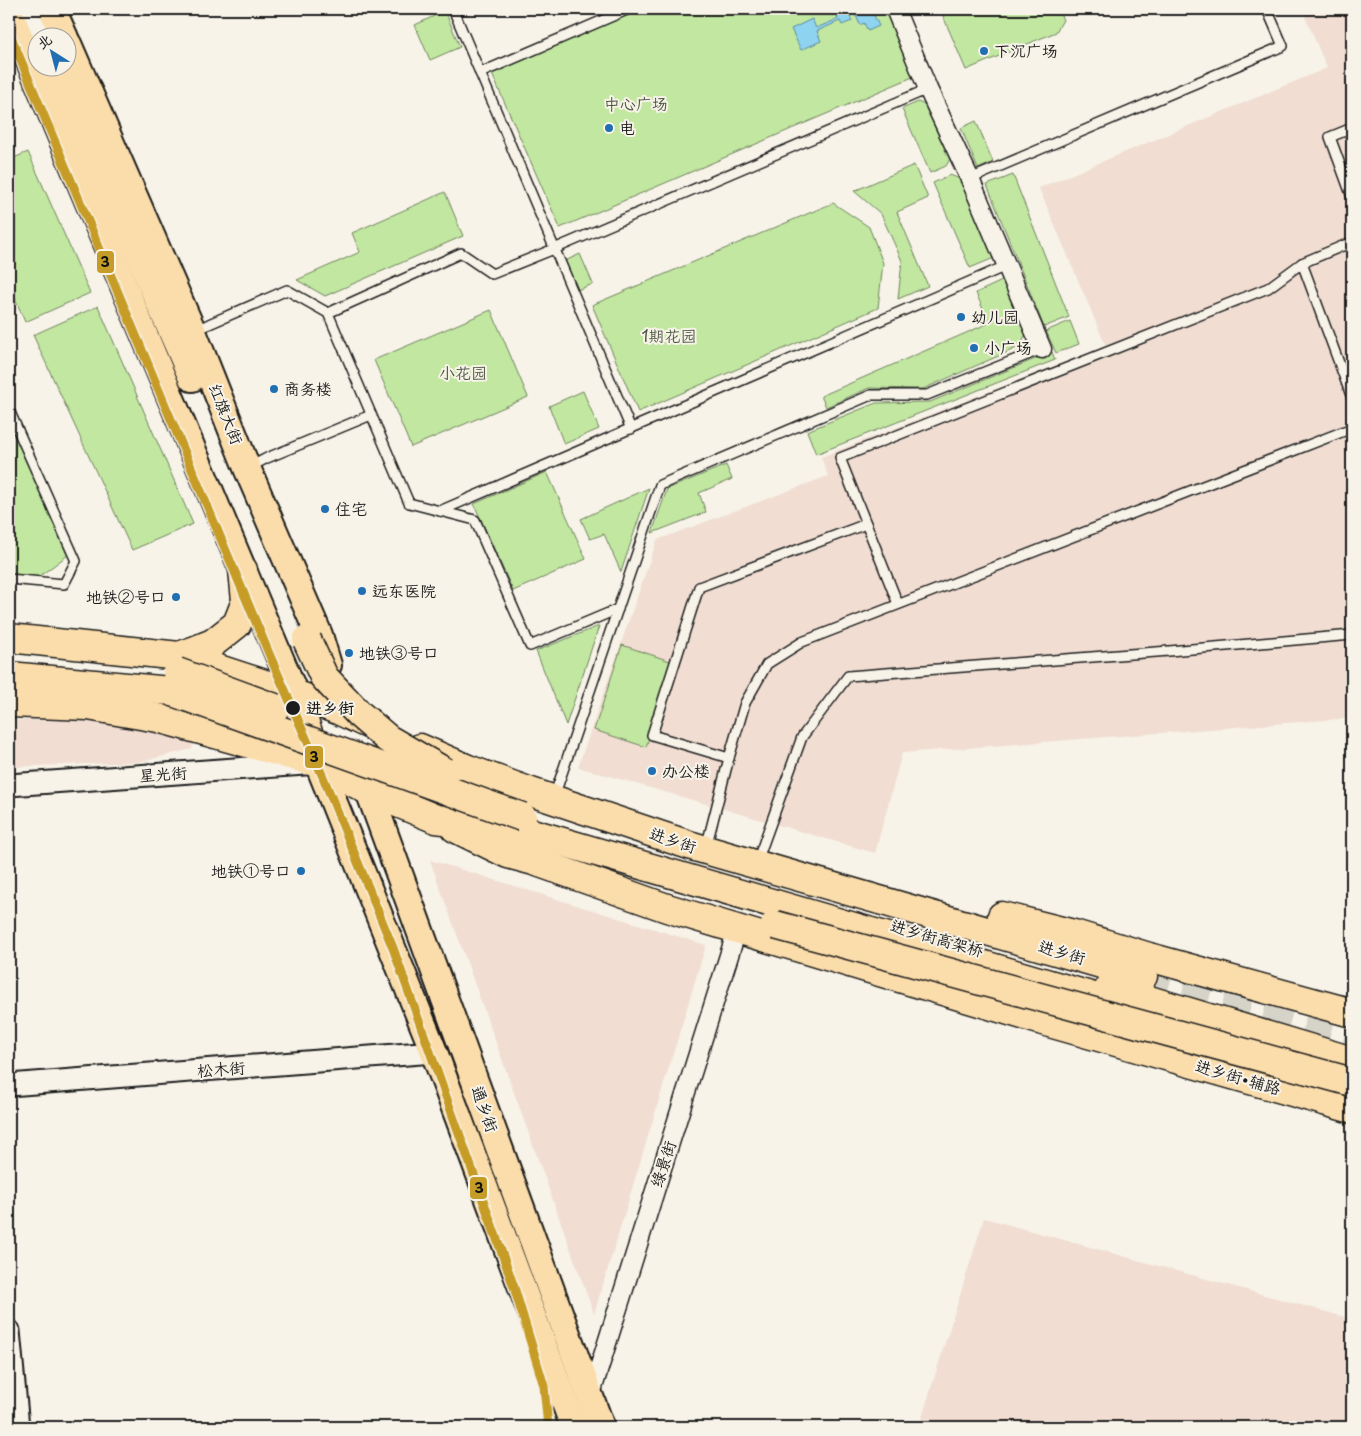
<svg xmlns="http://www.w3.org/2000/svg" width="1361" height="1436" font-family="'Playpen Sans','LXGW WenKai TC',sans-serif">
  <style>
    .built { fill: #f1ddd2 }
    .green { fill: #c2e7a1; stroke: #6f825e }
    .water { fill: #8ed3ef; stroke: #608a9b }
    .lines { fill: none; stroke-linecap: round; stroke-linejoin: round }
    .trunk-tunnel { stroke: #d6d3c9; stroke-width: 28; stroke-dasharray: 28 14; stroke-linecap: butt }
    .service-casing { stroke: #1c1c1c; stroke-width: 12 }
    .minor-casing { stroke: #1c1c1c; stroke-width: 21 }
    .tertiary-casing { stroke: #1c1c1c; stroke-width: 25 }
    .secondary-casing { stroke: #1c1c1c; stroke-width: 28 }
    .primary-casing { stroke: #1c1c1c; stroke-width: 30 }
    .trunk-casing { stroke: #1c1c1c; stroke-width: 31 }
    .service { stroke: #f7f3e8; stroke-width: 9 }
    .minor { stroke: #f7f3e8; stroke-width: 18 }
    .tertiary { stroke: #f7f3e8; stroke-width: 21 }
    .secondary { stroke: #f7f3e8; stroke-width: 24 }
    .primary { stroke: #fbddab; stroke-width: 26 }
    .trunk { stroke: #fbddab; stroke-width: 28 }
    .trunk-bridge-casing { stroke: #1c1c1c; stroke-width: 31; stroke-linecap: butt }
    .trunk-bridge { stroke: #fbddab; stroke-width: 28 }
    .metro-1-casing { stroke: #f7f3e8; stroke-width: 12 }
    .metro-1 { stroke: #c69c28; stroke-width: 9 }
    .poi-dot { fill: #1f6fb2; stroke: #f7f3e8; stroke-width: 2 }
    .stop-dot { fill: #1c1c1c; stroke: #f7f3e8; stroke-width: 2 }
    .labels { text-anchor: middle; stroke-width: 4; stroke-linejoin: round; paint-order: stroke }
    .poi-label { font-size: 16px; fill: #1c1c1c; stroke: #f7f3e8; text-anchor: start }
    .park-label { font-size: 16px; fill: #4e5944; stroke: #f7f3e8 }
    .street-label { font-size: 16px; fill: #1c1c1c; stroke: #f7f3e8 }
    .stop-label { font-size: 16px; font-weight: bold; fill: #1c1c1c; stroke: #f7f3e8; text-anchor: start }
    .line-badge { stroke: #f7f3e8; stroke-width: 2 }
    .pale-badge-label { font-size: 14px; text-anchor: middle; font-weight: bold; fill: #111 }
  </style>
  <rect width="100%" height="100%" fill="#f7f3e8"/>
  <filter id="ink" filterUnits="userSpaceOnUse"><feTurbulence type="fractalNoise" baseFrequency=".02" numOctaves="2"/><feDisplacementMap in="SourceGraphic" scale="10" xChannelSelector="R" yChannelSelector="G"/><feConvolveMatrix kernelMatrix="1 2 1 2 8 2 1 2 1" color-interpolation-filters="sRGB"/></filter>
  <g filter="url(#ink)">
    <g class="built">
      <path d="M1302,9H1352V718L902,753L875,853L578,767L657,540L828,476L821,457L1106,346L1039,188L1327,68Z"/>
      <path d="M9,720L128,721L194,738L192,749L139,762L9,767Z"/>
      <path d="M430,860L706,945L594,1314Z"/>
      <path d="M984,1218L1352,1319V1427H919Z"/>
    </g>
    <g class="green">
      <path d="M642,9H886L915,76L560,228L492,74Z"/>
      <path d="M940,9H1058L1063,20L1056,32L966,70Z"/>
      <path d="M445,11L460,47L430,60L415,25Z"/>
      <path d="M918,102L929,107L951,157L946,166L930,173L902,109Z"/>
      <path d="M976,121L993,162L978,169L961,128Z"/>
      <path d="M28,152L90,293L25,322L9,284V160Z"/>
      <path d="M914,165L928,198L897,212L928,286L898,299L902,261L881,214L854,191Z"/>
      <path d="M950,175L960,179L994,258L970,268L933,183Z"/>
      <path d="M1013,175L1069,317L1044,327L987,185Z"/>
      <path d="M445,192L463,236L325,296L297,280L360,252L352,233Z"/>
      <path d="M833,203L869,227L883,263L878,308L638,412L592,305Z"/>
      <path d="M580,254L593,284L577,290L565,261Z"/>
      <path d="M1004,280L1026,334L1019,347L923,389L869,388L826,407L821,396L989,323L976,293Z"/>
      <path d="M98,306L193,524L132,550L33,335Z"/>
      <path d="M491,310L528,397L411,447L374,360Z"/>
      <path d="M1070,321L1079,344L1056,353L1046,331Z"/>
      <path d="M1052,352L1055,360L816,454L807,431L876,403L930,402Z"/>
      <path d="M583,391L599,429L564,444L549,406Z"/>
      <path d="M9,419L68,555L37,578L9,574Z"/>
      <path d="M726,465L732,479L699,493L706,512L652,533L667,489Z"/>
      <path d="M547,472L586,559L513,591L474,504Z"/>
      <path d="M649,488L621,572L604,534L590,539L581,519Z"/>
      <path d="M599,626L566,725L536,651Z"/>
      <path d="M622,645L673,662L646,747L594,730Z"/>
    </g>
    <g class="water">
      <path d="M853,9H871L879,26L868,31L864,23L860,25Z"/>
      <path d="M848,11L852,21L842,25L840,21L817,31L821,41L801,50L791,29L812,19L816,28L838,19L837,16Z"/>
    </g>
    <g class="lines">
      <path class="trunk-tunnel" d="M1143,976L1352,1034"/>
      <g class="service-casing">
        <g id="service">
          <path d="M453,9L631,429"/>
          <path d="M480,73L629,9"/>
          <path d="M1352,128L1330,137L1352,197"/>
          <path d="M970,179L1283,46L1267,9"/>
          <path d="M1302,263L1352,398"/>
          <path d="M328,313L409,503L475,520L530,646L618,609"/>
          <path d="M195,331L209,324L287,290L328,313L461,253L492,274L554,249L928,89"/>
          <path d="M9,410L76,561L64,584L9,579"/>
          <path d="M250,467L267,458L371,415"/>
          <path d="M440,511L1006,266"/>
          <path d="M898,604L840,458L1268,288L1302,263L1352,242"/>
          <path d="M729,758L652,735L699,587L866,524"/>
          <path d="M557,788L660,485L871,395H927L1042,349"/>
          <path d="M708,840L729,758L745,703L767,664L802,642L1352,428"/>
          <path d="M759,856L802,737L848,676L1169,651L1352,635"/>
        </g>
      </g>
      <g class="minor-casing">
        <g id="minor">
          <path d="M895,9L928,89L970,179L1042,349"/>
          <path d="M590,1397L737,930"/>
        </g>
      </g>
      <g class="tertiary-casing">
        <g id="tertiary">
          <path d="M9,785L305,764"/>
          <path d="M9,1085L434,1052"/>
          <path d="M9,1331L18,1427"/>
        </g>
      </g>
      <g class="secondary-casing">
        <path id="secondary" d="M34,9L44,38"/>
      </g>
      <g class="primary-casing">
        <g id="primary">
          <path d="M52,9L65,38"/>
          <path d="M9,12L295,694"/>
          <path d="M68,44L193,332L247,468L319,635L328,665"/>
          <path d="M57,68L192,378"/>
          <path d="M318,763L434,1052L574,1427"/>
          <path d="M369,791L601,1427"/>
        </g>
      </g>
      <g class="trunk-casing">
        <g id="trunk">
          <path d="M9,638L179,656L295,694L340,711L370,725"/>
          <path d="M179,656L193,651L213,643L237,624L246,601L243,570"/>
          <path d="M9,676L170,691"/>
          <path d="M295,694L317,759"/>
          <path d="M9,703L88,706L158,718L318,763L369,791L436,819L518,829L1128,1007"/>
          <path d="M420,748L468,769L531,792L692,846L1143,976"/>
          <path d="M455,828L508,854L534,861L667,908L1046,1022L1352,1109"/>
          <path d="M1002,916L1074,934L1149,957L1352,1013"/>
          <path d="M1109,988L1352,1061"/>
        </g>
      </g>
      <use href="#service" class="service"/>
      <use href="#minor" class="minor"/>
      <use href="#tertiary" class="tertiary"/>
      <use href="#secondary" class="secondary"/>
      <use href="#primary" class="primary"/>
      <use href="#trunk" class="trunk"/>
      <g class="trunk-bridge-casing">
        <g id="trunk-bridge">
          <path d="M307,640L324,677L359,714L388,739L445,772"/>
          <path d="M177,672L275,708"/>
          <path d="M170,691L522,817"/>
          <path d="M775,925L1352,1082"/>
        </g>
      </g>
      <use href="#trunk-bridge" class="trunk-bridge"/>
      <g class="metro-1-casing">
        <path id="metro-1" d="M9,32L270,656L323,777L393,948L514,1287L544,1386L548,1427"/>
      </g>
      <use href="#metro-1" class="metro-1"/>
    </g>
  </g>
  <g class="poi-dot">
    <circle cx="984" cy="51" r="5"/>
    <circle cx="609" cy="128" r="5"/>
    <circle cx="961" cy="317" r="5"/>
    <circle cx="974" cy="348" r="5"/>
    <circle cx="274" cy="389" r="5"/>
    <circle cx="325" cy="509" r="5"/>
    <circle cx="362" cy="591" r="5"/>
    <circle cx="176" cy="597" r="5"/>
    <circle cx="349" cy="653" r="5"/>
    <circle cx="652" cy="771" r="5"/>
    <circle cx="301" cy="871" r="5"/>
  </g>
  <circle class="stop-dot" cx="293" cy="708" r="8"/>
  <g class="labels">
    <g class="poi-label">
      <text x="994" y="57">下沉广场</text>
      <text x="619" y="134">电</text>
      <text x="971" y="323">幼儿园</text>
      <text x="984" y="354">小广场</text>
      <text x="284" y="395">商务楼</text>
      <text x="335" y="515">住宅</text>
      <text x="372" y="597">远东医院</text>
      <text x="166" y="603" text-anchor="end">地铁②号口</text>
      <text x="359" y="659">地铁③号口</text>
      <text x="662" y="777">办公楼</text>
      <text x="291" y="877" text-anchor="end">地铁①号口</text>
    </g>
    <g class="park-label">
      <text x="636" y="110">中心广场</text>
      <text x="669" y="342">1期花园</text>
      <text x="463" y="379">小花园</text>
    </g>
    <g class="street-label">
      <text transform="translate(226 414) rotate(68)" y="6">红旗大街</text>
      <text transform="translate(163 774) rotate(-4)" y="6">星光街</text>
      <text transform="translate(673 840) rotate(18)" y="6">进乡街</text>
      <text transform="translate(937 938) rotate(16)" y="6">进乡街高架桥</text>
      <text transform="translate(1062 952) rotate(16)" y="6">进乡街</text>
      <text transform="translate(221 1069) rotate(-4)" y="6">松木街</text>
      <text transform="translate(1238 1077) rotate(16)" y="6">进乡街•辅路</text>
      <text transform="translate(485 1109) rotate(70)" y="6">通乡街</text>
      <text transform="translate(663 1164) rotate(-72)" y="6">绿景街</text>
    </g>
    <g class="stop-label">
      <text x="306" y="714">进乡街</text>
    </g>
  </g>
  <g class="line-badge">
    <rect x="96" y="250" width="19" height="24" rx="5" fill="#c69c28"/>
    <rect x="304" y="745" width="20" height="24" rx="5" fill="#c69c28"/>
    <rect x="469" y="1176" width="19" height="24" rx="5" fill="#c69c28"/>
  </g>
  <g class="pale-badge-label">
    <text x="105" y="267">3</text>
    <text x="314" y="762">3</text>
    <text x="479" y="1193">3</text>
  </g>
  <rect width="1361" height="1436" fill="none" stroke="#f7f3e8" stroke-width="30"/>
  <rect x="15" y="15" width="1331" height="1406" fill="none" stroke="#1c1c1c" stroke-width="2" filter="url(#ink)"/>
  <g transform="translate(52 52) rotate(324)"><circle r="24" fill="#f7f3e8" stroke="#9f9d96"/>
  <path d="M0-4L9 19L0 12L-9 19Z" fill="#1f6fb2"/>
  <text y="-8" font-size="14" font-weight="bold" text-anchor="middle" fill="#1c1c1c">北</text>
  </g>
</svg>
